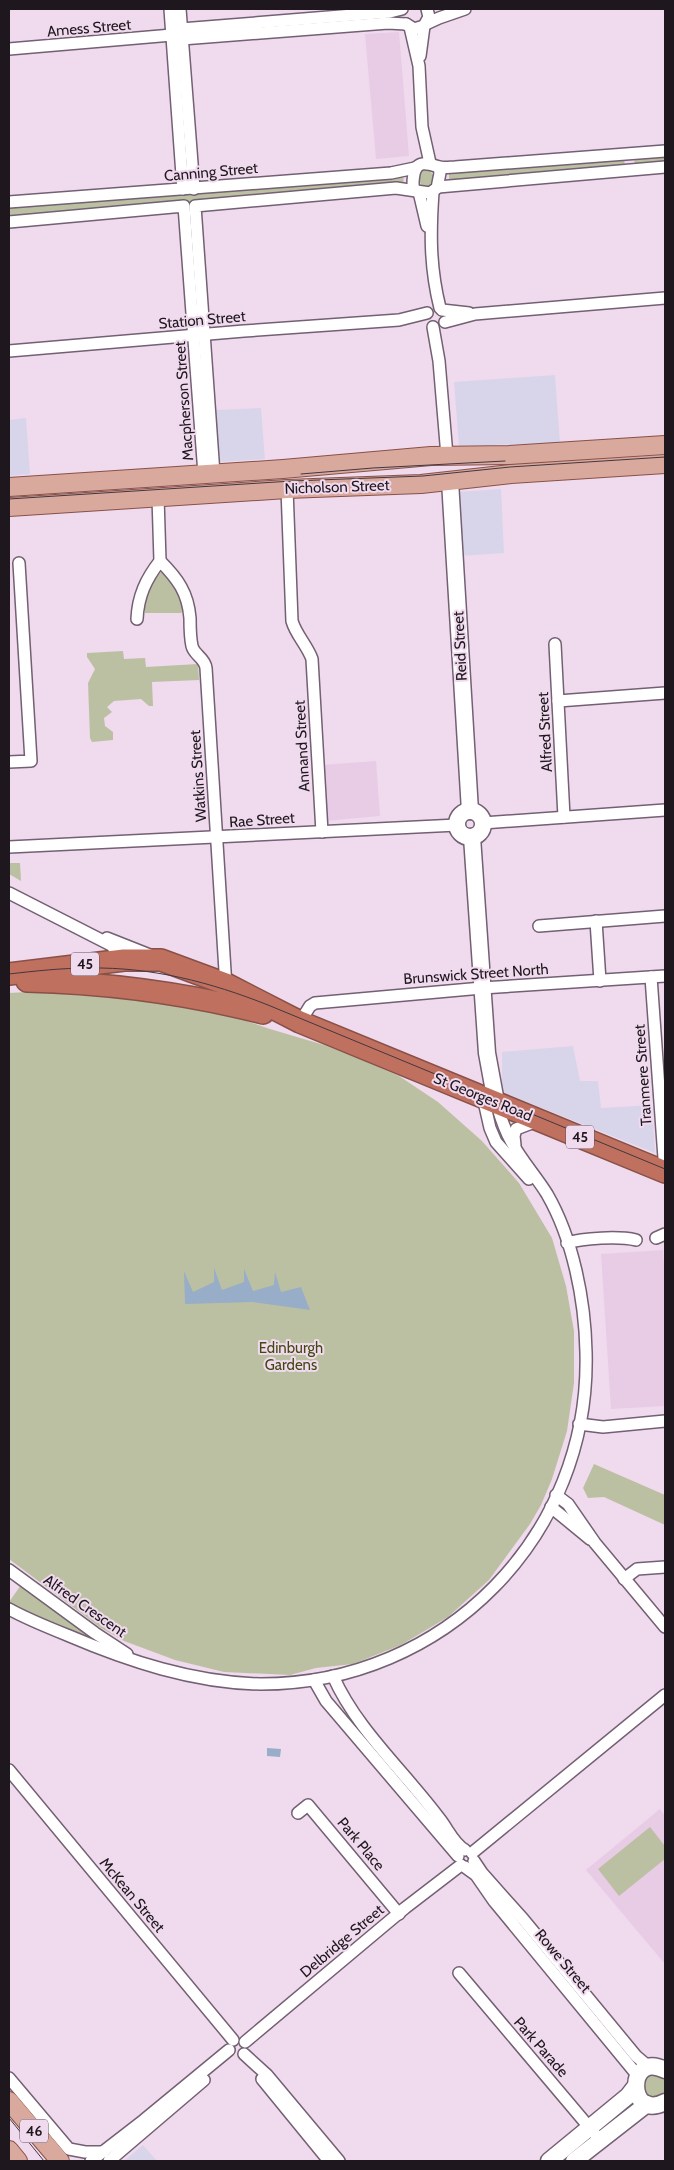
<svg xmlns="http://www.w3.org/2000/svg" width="674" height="2170" font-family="Cabin,sans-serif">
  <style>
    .commercial { fill: #d8d5eb }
    .built { fill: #e8cce6 }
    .green { fill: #bcc0a2 }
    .water { fill: #98adc8 }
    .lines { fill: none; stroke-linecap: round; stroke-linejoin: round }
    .street-casing { stroke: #736072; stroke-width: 14 }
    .secondary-casing { stroke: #736072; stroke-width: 19 }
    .primary-casing { stroke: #885148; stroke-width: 20 }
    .highway-casing { stroke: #885148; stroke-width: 24 }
    .street { stroke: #fff; stroke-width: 11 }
    .secondary { stroke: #fff; stroke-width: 16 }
    .primary { stroke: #d9a99e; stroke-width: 18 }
    .highway { stroke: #c0705e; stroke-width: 21 }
    .tram { stroke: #413740; stroke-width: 1 }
    .labels { text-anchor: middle; stroke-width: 4; stroke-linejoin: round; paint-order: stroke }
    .shield { fill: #f0daee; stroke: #5e525c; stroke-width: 1 }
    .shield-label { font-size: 14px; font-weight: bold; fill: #1f171e }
    .street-label { font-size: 15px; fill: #1f171e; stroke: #f0daee }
    .park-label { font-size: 15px; fill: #434710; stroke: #f0daee }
  </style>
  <rect width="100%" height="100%" fill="#f0daee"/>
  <g class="commercial">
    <path d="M555,375L560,443L459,446L454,382Z"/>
    <path d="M261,408L265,459L219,462L216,410Z"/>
    <path d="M26,418L30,474L9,476V420Z"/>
    <path d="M501,489L504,553L460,556L457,492Z"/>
    <path d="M573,1046L580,1081H598L601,1108L652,1105L655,1153L502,1092V1052Z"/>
    <path d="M143,2145L157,2161H124Z"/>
  </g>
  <g class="built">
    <path d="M399,32L409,156L376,159L365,34Z"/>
    <path d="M376,761L380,816L325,821L322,765Z"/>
    <path d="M663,1250L665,1280V1406L611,1409L601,1254Z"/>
    <path d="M660,1809L665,1816V1964L586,1870Z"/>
  </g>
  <g class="green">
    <path d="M665,153V165L635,167L634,156Z"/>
    <path d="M624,157L625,168L449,182V170Z"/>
    <path d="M427,167L433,175L432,186L424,188C418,182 418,176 421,169Z"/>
    <path d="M403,174L404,185L194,202L193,218L186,205L9,217V206Z"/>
    <path d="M161,572C174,578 182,597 183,611L181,613H145C144,597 150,584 161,572Z"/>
    <path d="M123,651L124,659L145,658L146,667L198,664L199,680L152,682L153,706H149L141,699L114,701L107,707L112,712L104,718L105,726L113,732V740L92,742L90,738L88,683L95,669L87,657V653Z"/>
    <path d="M9,863H20L21,881L9,874Z"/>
    <path d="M43,991L106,994L221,1012L270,1029L324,1045L358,1058L399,1076L438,1102L482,1141L519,1183L552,1238L566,1286L574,1331V1383L567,1431L552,1479L541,1505L530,1524L489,1580L448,1617L401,1645L353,1664L316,1668L290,1675L224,1672L175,1660L124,1641L101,1628L9,1559V993Z"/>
    <path d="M594,1464L665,1495V1525L604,1497L588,1498L583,1488Z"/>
    <path d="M21,1585L95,1640V1641L32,1615L9,1602Z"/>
    <path d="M650,1827L665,1846V1859L619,1896L598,1869Z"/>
    <path d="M648,2073L665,2078V2094L660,2098L646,2097L641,2081Z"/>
  </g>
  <g class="water">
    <path d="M214,1268L222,1290L244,1282V1269L253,1291L274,1285L275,1272L281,1292L301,1287L310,1310L253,1302L185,1304L184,1271L193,1292L214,1282Z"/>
    <path d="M267,1748L281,1749L280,1757L267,1756Z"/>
  </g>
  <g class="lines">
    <g class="street-casing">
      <g id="street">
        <path d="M170,9L183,189"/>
        <path d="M180,9L194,189"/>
        <path d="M406,24L414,29L424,26L429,17L427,9"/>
        <path d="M426,24L439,18L465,9"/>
        <path d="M410,27L419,66L422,127L430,163"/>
        <path d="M172,35L182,39L388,23L406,24"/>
        <path d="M9,49L172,35L181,29L390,12L402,9"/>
        <path d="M420,56L424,26"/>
        <path d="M438,187L665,167"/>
        <path d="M414,189C412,184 413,180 414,174C417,159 429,164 439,167C444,168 451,167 455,167L665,151"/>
        <path d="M419,192L427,226"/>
        <path d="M433,192C430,234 430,268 440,308"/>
        <path d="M9,202L391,173L415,168"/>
        <path d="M9,222L184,206L204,474"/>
        <path d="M442,310L469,313"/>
        <path d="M445,322L475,314L665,298"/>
        <path d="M433,327L439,361L447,456"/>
        <path d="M9,351L244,331L399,320L427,313"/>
        <path d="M214,474L195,206L396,188L430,193L437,188L440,173L439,167"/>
        <path d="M287,489L292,621C296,635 307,645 312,659L322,832"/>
        <path d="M160,561C178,579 188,593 190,618C190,627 190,637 192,646C194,655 205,658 206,668L226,987"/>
        <path d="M137,619C138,596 146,579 160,561L158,497"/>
        <path d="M555,644L564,817"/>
        <path d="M558,701L665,693"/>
        <path d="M9,762L31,761L19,563"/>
        <path d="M483,823L665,810"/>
        <path d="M9,847L457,825"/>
        <path d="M9,893L111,945L124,960"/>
        <path d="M596,921L600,981"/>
        <path d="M539,926L665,916"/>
        <path d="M107,938L150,955"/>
        <path d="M651,977L665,1172"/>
        <path d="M300,1022L310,1006L315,1003L482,988L665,976"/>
        <path d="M483,1097L490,1128L496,1142L529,1179"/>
        <path d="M515,1145L514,1136L516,1129L537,1121"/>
        <path d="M656,1238L665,1234"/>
        <path d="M567,1243C583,1238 619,1236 636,1240"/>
        <path d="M579,1424L603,1427L665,1421"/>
        <path d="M556,1495L568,1504L595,1543L665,1627"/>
        <path d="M551,1507L590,1539"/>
        <path d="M9,1570L95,1633L127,1654"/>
        <path d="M624,1579L637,1569L665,1567"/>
        <path d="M9,1609C27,1619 47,1627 67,1635C128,1661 194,1683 261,1684C444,1684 591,1536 586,1352C585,1300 573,1239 547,1194C536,1176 521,1160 511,1141C504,1129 500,1115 496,1102"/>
        <path d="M333,1676C357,1730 404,1771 439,1818C448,1829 453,1843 465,1850"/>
        <path d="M314,1680L326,1701L458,1856"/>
        <path d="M9,1770L233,2040"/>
        <path d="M298,1813L308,1805L399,1914"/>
        <path d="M472,1853L665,1695"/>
        <path d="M474,1861L482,1873L523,1919L636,2056L649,2067"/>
        <path d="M465,1867L476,1875L494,1901L638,2076"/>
        <path d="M459,1973L600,2140"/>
        <path d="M245,2042L405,1908L461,1865"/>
        <path d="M244,2054L267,2075L339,2161"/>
        <path d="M9,2078L69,2149L85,2152H103"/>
        <path d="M262,2079L329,2161"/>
        <path d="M91,2161L144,2120L229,2050"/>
        <path d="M109,2161L204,2080"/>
      </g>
    </g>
    <g class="secondary-casing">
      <g id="secondary">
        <path d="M450,481L470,811"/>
        <circle cx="470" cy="824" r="13"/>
        <path d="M472,837L487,1053L496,1102"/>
        <path d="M665,2070C626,2050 627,2122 665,2102"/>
        <path d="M549,2161L628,2096L635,2087"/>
        <path d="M574,2161L647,2104"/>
      </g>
    </g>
    <g class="primary-casing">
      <g id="primary">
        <path d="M9,487L283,469L431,456L509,455L665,445"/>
        <path d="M9,507L287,489L421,484L511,474L665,464"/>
        <path d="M9,2101L60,2161"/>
        <path d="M9,2150L18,2161"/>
      </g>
    </g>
    <g class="highway-casing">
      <g id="highway">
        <path d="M9,974L124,960H161L226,984L300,1022L665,1172"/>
        <path d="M27,981C107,983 185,993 263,1013"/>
      </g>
    </g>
    <use href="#street" class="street"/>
    <use href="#secondary" class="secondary"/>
    <use href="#primary" class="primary"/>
    <use href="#highway" class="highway"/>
    <g class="tram">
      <path d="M301,474L373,468L505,461"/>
      <path d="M9,499L292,481L423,476L510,467L665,457"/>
      <path d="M9,974C35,971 62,968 89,968C152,967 210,982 268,1005L665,1169"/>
      <path d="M9,2118L44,2161"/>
    </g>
  </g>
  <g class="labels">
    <g class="shield">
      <rect x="71" y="952.5" width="28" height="23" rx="4"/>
      <rect x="566" y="1125.5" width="28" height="23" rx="4"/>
      <rect x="20" y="2119.5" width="28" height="23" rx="4"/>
    </g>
    <g class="shield-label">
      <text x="85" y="969">45</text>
      <text x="580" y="1142">45</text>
      <text x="34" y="2136">46</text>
    </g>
    <g class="street-label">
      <text transform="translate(89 28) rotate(-5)" y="5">Amess Street</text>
      <text transform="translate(211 172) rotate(-5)" y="5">Canning Street</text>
      <text transform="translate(202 320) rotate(-5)" y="5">Station Street</text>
      <text transform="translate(184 401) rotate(-94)" y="5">Macpherson Street</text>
      <text transform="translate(337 487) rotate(-2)" y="5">Nicholson Street</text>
      <text transform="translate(460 646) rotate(-93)" y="5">Reid Street</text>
      <text transform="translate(545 732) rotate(-93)" y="5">Alfred Street</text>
      <text transform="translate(302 746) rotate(-93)" y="5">Annand Street</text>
      <text transform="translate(198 776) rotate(-94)" y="5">Watkins Street</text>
      <text transform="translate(262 820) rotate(-4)" y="5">Rae Street</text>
      <text transform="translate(476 974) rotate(-4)" y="5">Brunswick Street North</text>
      <text transform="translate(643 1075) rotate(-94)" y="5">Tranmere Street</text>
      <text transform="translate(483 1097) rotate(22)" y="5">St Georges Road</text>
      <text transform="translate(85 1606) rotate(35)" y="5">Alfred Crescent</text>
      <text transform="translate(361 1844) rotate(50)" y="5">Park Place</text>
      <text transform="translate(132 1895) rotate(50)" y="5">McKean Street</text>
      <text transform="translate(342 1941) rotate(-40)" y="5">Delbridge Street</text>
      <text transform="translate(563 1961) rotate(50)" y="5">Rowe Street</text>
      <text transform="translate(541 2047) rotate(49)" y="5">Park Parade</text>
    </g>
    <g class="park-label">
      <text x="291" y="1353">Edinburgh<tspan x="291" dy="17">Gardens</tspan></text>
    </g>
  </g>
  <rect width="674" height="2170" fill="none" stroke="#1f171e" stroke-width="20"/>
</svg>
